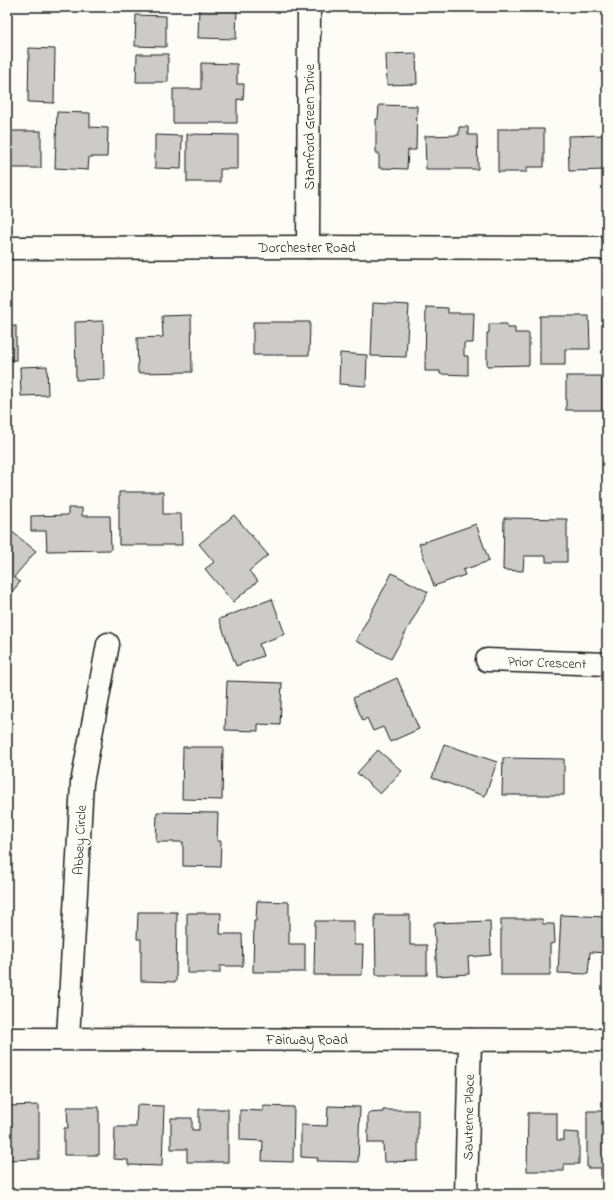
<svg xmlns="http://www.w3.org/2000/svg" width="614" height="1201" font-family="'Indie Flower',sans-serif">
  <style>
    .building { fill: #cccbc8; stroke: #1c1c1c }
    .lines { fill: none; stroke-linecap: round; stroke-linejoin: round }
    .street-casing { stroke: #1c1c1c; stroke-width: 25 }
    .secondary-casing { stroke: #1c1c1c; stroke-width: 25 }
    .street { stroke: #fdfcf7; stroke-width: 22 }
    .secondary { stroke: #fdfcf7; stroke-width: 22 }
    .labels { text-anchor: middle; stroke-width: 3.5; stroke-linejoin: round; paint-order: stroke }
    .street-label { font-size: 14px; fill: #1c1c1c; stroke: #fdfcf7 }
  </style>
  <rect width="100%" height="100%" fill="#fdfcf7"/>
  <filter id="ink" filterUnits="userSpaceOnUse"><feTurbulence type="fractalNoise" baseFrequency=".025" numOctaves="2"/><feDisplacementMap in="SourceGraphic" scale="8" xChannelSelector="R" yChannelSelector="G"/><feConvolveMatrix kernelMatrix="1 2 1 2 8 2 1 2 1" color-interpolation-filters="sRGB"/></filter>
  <g filter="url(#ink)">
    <g class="building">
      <path d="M199,7H237L236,39L198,38Z"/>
      <path d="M136,15L166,16V47L135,46Z"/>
      <path d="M29,48L55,49L54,103L28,102Z"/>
      <path d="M416,53L417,84L387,85L386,54Z"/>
      <path d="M137,54H168V82H136Z"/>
      <path d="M201,63L237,64V84H244L243,100L237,99V123H173V89H201Z"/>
      <path d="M379,105L417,106L416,150H408L407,169L379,168V153H376V119H378Z"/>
      <path d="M57,112L90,113V127L108,128L107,157H89L88,170L55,168Z"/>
      <path d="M459,127H468V135H477L478,169H426L425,136L459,135Z"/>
      <path d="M498,129H544V167H527V172H498Z"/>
      <rect x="7" y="131" width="34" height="37"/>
      <path d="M187,134L238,135V169H220V182H187Z"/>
      <path d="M155,135L182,136L181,169L155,168Z"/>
      <path d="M607,135V170L569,171L568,136Z"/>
      <path d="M373,303L409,305L406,357L371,356Z"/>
      <path d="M426,307L448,308V313H474L473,343H464V356H468V375L440,374V371H425Z"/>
      <path d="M191,315L192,372L138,373L137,338L163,337L162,316Z"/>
      <path d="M540,316H589L590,349H565V365H540Z"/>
      <path d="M103,321L104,379L76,380L75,322Z"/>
      <path d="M253,322H310L309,355H253Z"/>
      <path d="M489,324H507V328H515V333H529V365L487,366V333H489Z"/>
      <rect x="7" y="326" width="9" height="34"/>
      <path d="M340,353L367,355L366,386L339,384Z"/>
      <path d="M47,366L48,395L21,396L20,367Z"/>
      <rect x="566" y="376" width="36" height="34"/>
      <path d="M119,492H163V514H181L182,545H119Z"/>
      <path d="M68,508H82V516H110L111,550L47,551L46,531H31V516L68,515Z"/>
      <path d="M234,515L268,555L249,571L258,581L233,602L205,569L214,562L199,544Z"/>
      <path d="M504,518L567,519V562H546V556H524L523,571L503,570Z"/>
      <path d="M476,524L489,561L463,570L465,575L434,586L419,544Z"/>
      <path d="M11,531L36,551L14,577L20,582L7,598V535Z"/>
      <path d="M392,573L428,592L391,659L356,641Z"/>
      <path d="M272,599L285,634L259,644L263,656L236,666L219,619Z"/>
      <path d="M397,678L419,729L390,742L383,727L373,731L367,718L363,721L353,698Z"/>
      <path d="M227,681L282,683L280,725L258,724V731L225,730Z"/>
      <path d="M444,744L497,762L485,796L432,778Z"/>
      <path d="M183,747H223L222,800L182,799Z"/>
      <path d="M378,750L402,771L380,794L357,773Z"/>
      <path d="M503,758L564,759V795H502Z"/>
      <path d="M157,812L218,813L217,841H221L220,867L183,866V842H156Z"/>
      <path d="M257,901L289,902V944H305V972H253L254,921H256Z"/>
      <path d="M138,912H177L176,982L141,981V939H137Z"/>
      <path d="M187,913H221L220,934H242L243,966H220V973H187Z"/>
      <path d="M375,915H410V945H427V975H376Z"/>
      <path d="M561,915L607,917V953L590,952L588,974L558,973Z"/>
      <path d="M501,919H542L543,924H554L555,943L550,944V975H501Z"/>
      <path d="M315,921H354V945H363L362,975H314Z"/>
      <path d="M490,921L491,955L468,957L469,974L437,976L434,923Z"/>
      <path d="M39,1105V1159L7,1160V1106Z"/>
      <path d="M137,1105L164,1106L162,1166L128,1165V1160L114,1159L115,1127H136Z"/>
      <path d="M263,1106L294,1107L293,1162L262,1161L263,1141L240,1140V1110L263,1111Z"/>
      <path d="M328,1106L360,1107L358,1162L317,1161L318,1158L301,1157V1125L327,1126Z"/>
      <path d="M67,1107H99V1155H64V1128H68Z"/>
      <path d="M199,1109H228V1162H187V1149H171V1118H192V1130H199Z"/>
      <path d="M383,1110H418V1161L384,1162L383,1143H368V1113L383,1112Z"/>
      <path d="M587,1111H607V1185H601V1168H587Z"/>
      <path d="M528,1113H557V1140H564V1132L579,1133V1164H564V1171H527Z"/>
    </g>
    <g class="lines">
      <g class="street-casing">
        <g id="street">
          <path d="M308,247L309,7"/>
          <path d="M487,660L607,664"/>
          <path d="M68,1038L82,783L108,644"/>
          <path d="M7,1039L607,1040"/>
          <path d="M466,1194L470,1040"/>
        </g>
      </g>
      <g class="secondary-casing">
        <path id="secondary" d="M7,248L308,247L607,248"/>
      </g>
      <use href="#street" class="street"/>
      <use href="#secondary" class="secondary"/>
    </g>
  </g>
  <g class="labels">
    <g class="street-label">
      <text transform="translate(309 127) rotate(-90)" y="5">Stamford Green Drive</text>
      <text x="307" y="252">Dorchester Road</text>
      <text transform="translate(547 662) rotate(2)" y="5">Prior Crescent</text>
      <text transform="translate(79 840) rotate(-87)" y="5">Abbey Circle</text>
      <text x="307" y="1044">Fairway Road</text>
      <text transform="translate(468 1117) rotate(-89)" y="5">Sauterne Place</text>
    </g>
  </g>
  <rect width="614" height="1201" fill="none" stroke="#fdfcf7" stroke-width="24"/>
  <rect x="12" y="12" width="590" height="1177" fill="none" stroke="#1c1c1c" stroke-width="1.5" filter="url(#ink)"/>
</svg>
